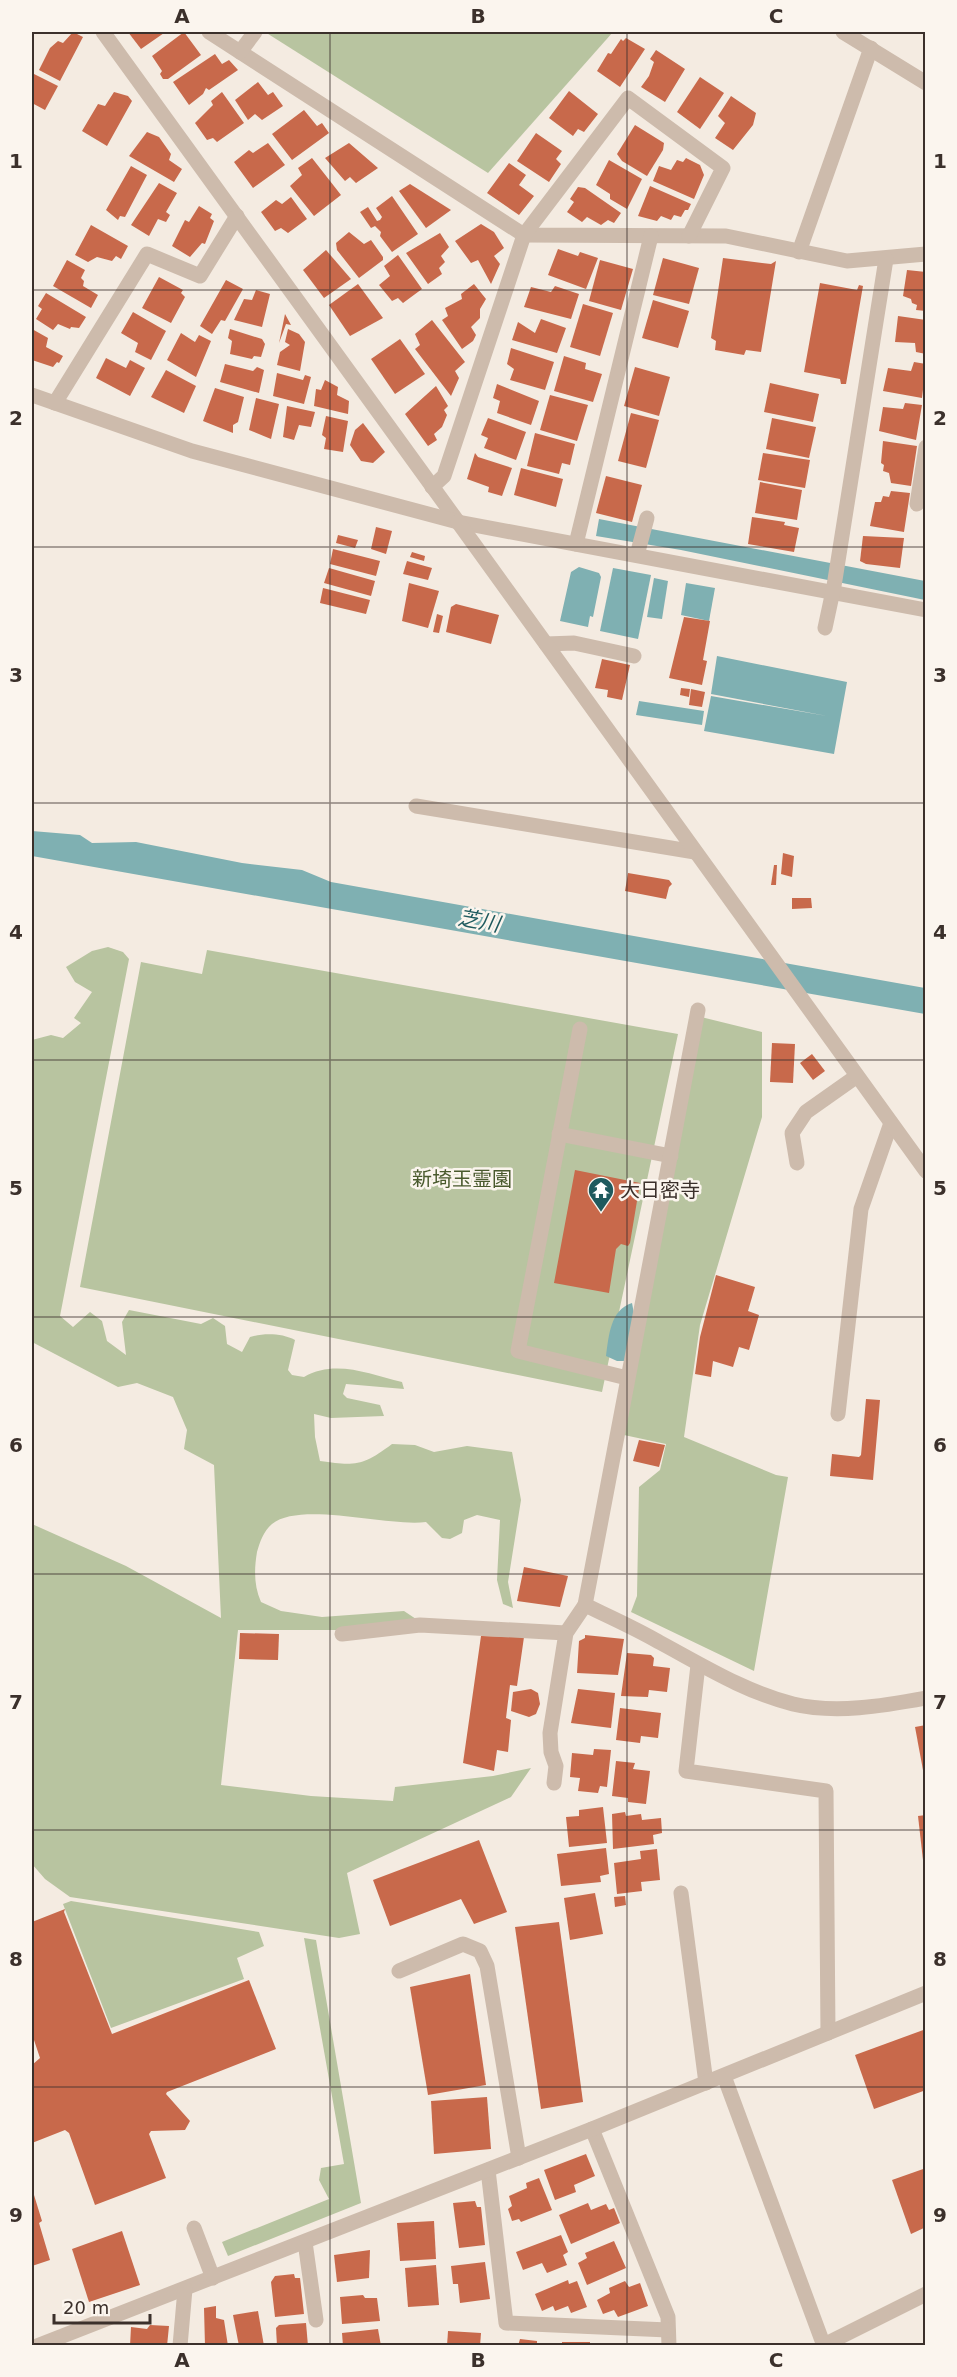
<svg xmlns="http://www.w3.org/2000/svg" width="957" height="2377" font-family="'DejaVu Sans','Noto Sans JP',sans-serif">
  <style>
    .green { fill: #b8c4a0 }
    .water { fill: #7fb0b2 }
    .building { fill: #c8694b }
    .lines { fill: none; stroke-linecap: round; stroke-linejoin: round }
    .service { stroke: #cdbbac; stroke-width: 15 }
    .minor { stroke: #cdbbac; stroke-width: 15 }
    .tertiary { stroke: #cdbbac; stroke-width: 15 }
    .grid { fill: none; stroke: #3b302b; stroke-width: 1.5; stroke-opacity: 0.55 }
    .labels { text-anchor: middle; stroke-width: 5; stroke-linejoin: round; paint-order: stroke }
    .park-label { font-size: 20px; fill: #4a5a2e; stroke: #fbf5ee }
    .poi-label { font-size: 20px; fill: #3b302b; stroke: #fbf5ee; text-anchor: start }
    .water-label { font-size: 21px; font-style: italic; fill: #1f5a5e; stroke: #fbf5ee }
    .neatline { fill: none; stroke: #3b302b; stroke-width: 2 }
    .grid-label { font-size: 20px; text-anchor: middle; font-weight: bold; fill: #3b302b }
  </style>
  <rect width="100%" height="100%" fill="#f4ebe1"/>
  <g class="green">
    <path d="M265,32H613L488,173Z"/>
    <path d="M108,947L123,952L129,959L60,1316L73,1327L90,1312L102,1321L107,1341L126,1355L122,1322L129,1310L201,1324L213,1318L225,1326L227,1344L242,1352L250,1337C263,1333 282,1333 295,1340L288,1370L292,1375L304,1377C335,1359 369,1374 402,1382L404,1389L346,1384L343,1394L347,1398L380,1405L384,1416L331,1418L314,1414L315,1437L320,1461C355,1466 363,1466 392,1444L415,1445L434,1452L467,1446L512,1452L521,1500L508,1582L513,1608L503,1604L497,1580L500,1520L477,1515L464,1520L462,1533L450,1539L442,1538L426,1522C388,1527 301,1501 272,1524C263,1532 260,1542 257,1552C254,1570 254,1586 261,1602L281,1611L322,1617L404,1611L419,1621L349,1630H238L221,1785L311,1796L393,1801L395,1787L493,1776L531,1768L511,1797L347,1873L360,1934L339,1938L70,1897L45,1879L32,1864V1524L126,1566L221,1618L214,1465L184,1449L187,1430L173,1397L137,1383L118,1387L32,1342V1040L51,1035L63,1038L81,1023L74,1018L92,992L75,982L66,967L92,951Z"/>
    <path d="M207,950L678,1034L602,1392L80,1287L141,962L202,974Z"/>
    <path d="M701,1017L762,1032V1117L700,1325L684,1437L776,1475L788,1477L754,1671L631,1612L637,1596L639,1487L660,1470L666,1444L624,1435Z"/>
    <path d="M71,1901L259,1932L264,1946L237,1958L244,1979L111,2028L63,1904Z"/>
    <path d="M304,1938L316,1940L361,2203L228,2256L222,2242L329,2199L319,2180L321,2168L344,2164Z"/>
  </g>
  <g class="water">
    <path d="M599,519L925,581V600L681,550L596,536Z"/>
    <path d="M579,567L599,573L601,577L593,617L590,616L588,627L560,621L571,572Z"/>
    <path d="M613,568L651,575L638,639L600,631Z"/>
    <path d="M654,578L668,581L662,619L647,617Z"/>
    <path d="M686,583L715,588L709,621L681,615Z"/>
    <path d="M717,656L847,682L834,754L704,731L711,696L827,716L711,694Z"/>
    <path d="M639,701L704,711L702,725L636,715Z"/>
    <path d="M32,831L80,835L92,843L136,842L242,863L302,870L331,882L925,988V1014L32,856Z"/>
    <path d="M632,1303L635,1319L625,1361H617L606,1356C609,1336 610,1310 632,1303Z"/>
  </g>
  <g class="building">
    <path d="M73,32L83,37L60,81L39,70L50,48L58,41L63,43Z"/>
    <path d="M128,32H163L164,33L141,49Z"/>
    <path d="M184,32L201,55L168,79H163L160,74L162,71L152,56Z"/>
    <path d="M626,38L645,49L620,87L597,71L608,53L611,54L621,39L623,41Z"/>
    <path d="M656,50L685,69L665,102L641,87L649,76L654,62L650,59Z"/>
    <path d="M215,54L222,64L229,60L238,70L209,90L206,88L203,94L189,105L173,82Z"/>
    <path d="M32,73L58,86L45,110L32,103Z"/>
    <path d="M700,77L724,93L700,129L677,112Z"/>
    <path d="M258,82L268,95L273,92L283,106L262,120L255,114L248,120L235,100Z"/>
    <path d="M569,91L598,114L584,132L578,129L573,136L549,118Z"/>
    <path d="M114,92L128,96L132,101L107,146L82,131L98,104L105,106Z"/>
    <path d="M222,92L244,123L217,142L213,138L207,140L195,123L213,105L211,101Z"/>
    <path d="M731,96L756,113L753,125L733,150L715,138L725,123L718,116Z"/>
    <path d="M304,110L317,126L322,123L329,133L292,160L272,134Z"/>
    <path d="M635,125L664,143L663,150L647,176L622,161L617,154Z"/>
    <path d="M147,132L159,137L171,154L169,160L182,169L174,182L129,156Z"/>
    <path d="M536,133L562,151L556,159L561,164L549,182L517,161Z"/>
    <path d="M268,143L285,165L253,188L234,162L249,150L253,153Z"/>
    <path d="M349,143L378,168L356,183L350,177L345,181L325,158Z"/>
    <path d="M312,158L341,195L314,216L290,186L302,175L298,168Z"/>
    <path d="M686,158L700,165L704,175L694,199L653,181L659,166L671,170L677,160L683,162Z"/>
    <path d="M609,160L642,179L627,209L610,199V194L596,185Z"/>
    <path d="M509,163L526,175L519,185L534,196L519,215L487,193Z"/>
    <path d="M131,166L147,175L125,217L120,216L118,220L106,210Z"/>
    <path d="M159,183L177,193L166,212L170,215L166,222L158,219L149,236L131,225Z"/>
    <path d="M410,184L451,210L426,228L399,191Z"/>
    <path d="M650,186L691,204L688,210H685L681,217L674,215L671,220L661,216L657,221L638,216Z"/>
    <path d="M578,187L585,188L621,213L614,223L608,220L601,225L587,217L582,222L567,212L574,202L570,199Z"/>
    <path d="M392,196L418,234L392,252L380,236L381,232L375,226L371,228L360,212L368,207L377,221L380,220L382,217L376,208Z"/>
    <path d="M291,197L307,219L288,233L281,228L275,231L261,212L276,200L282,204Z"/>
    <path d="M199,206L212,214L210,218L214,221L205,244L202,243L190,257L172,246L185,220L189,222Z"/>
    <path d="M481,224L494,232L504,248L494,256L500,264L491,284L478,260L471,263L455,241Z"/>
    <path d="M91,225L128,246L121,259L116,256L112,261L97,257L88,262L75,255Z"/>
    <path d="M349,232L364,244L371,240L383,257V260L359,278L337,250L336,243Z"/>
    <path d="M440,233L449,247L441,256L445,262L439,268L442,274L428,284L406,253Z"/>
    <path d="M558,249L578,256L580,252L598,258L586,289L548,275Z"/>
    <path d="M326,250L351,279L324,298L303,270Z"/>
    <path d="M398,255L422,289L403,303L398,298L392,301L379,285L390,276L384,266Z"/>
    <path d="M663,258L699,268L689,304L653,295Z"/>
    <path d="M723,258L771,264L776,261L761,352L746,350L744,355L715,350L716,341L711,338Z"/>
    <path d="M67,260L85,270L81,278L84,281L83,286L98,295L91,308L53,286Z"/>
    <path d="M600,260L633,269L621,310L589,301Z"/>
    <path d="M907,270L926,272V311L916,310L917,305L912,303L911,299L903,296Z"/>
    <path d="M159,277L183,290L181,293L185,297L171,323L142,308Z"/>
    <path d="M226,280L243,289L225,321L221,320L212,334L200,326Z"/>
    <path d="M820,283L857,290L859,285L863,286L846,384H841L840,379L804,372Z"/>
    <path d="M358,284L383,318L350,336L329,305Z"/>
    <path d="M474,284L486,299L480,309V318L471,327L476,335L473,341L462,349L442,320L448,316L445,308L462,299L461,294Z"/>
    <path d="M555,286L579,294L571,319L524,307L531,287L551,292Z"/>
    <path d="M256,290L270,294L262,327L234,320L244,299L252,300Z"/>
    <path d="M46,293L86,317L79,328L71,327L70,329L58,324L53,330L36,319L42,309L38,306Z"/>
    <path d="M653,300L689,311L678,348L642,338Z"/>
    <path d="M583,304L613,313L600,356L570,347Z"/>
    <path d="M133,312L166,331L151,360L135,352L138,343L121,333Z"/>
    <path d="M285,314L291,325L286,324L279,343Z"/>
    <path d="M898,316L926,320V354L916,352L915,343L895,342Z"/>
    <path d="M541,319L566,328L557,353L512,340L518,322L535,333Z"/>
    <path d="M432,320L465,362L455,371L459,378L451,396L415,349L420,345L415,334Z"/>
    <path d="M32,329L48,338L46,347L63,356L59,363L57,362L53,367L32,360Z"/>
    <path d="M230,329L262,339L265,344L261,357L254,356L252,359L230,354L232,341L228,338Z"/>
    <path d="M288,329L299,334L305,342L300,371L277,365L280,352L290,345L285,342Z"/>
    <path d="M181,333L195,342L199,335L211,341L196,377L167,360Z"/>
    <path d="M400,339L425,374L395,394L371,359Z"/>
    <path d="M511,348L554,362L545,390L510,380L514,369L507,364Z"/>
    <path d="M564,356L586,363L585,369L602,374L593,402L554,391Z"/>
    <path d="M106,358L126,368L130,360L145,368L130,396L96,378Z"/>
    <path d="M914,362L926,364L922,398L883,391L888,368L911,371Z"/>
    <path d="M225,364L253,371L257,367L264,370L259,393L220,382Z"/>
    <path d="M635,367L670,377L659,416L624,406Z"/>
    <path d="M166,370L196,386L184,413L151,397Z"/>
    <path d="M277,373L303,380L305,375L311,377L304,404L273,396Z"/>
    <path d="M325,380L338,387L337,395L349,401L348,414L314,406L316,389L321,390Z"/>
    <path d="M770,383L819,394L813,422L764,412Z"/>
    <path d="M497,384L539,401L531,425L497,413L500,401L493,398Z"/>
    <path d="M436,386L448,406L444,410L447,415L442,427L434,434L437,440L428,446L405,414Z"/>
    <path d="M215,388L244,397L238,422L233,425V433L203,421Z"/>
    <path d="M550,395L588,405L577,441L540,430Z"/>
    <path d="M256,398L279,404L271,439L249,430Z"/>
    <path d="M905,403L922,405L916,440L879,431L883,407L903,409Z"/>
    <path d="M287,406L315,412L311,427L299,425L294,440L283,437Z"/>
    <path d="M631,413L659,420L646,468L618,461Z"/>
    <path d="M326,416L348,421L343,452L324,449L326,438L322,435Z"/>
    <path d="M488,418L526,432L516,460L484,448L488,438L481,435Z"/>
    <path d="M772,418L816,427L809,458L766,449Z"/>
    <path d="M363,423L385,452L373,463L361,461L350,445L355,430Z"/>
    <path d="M535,433L575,444L570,465L562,463L559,474L527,466Z"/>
    <path d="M883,441L917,446L911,486L891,483L889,473L883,471L884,465L881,463Z"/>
    <path d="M475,453L478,457L512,468L502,496L488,492L489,487L467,479Z"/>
    <path d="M763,453L810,460L805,488L758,480Z"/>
    <path d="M521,468L563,479L556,507L514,495Z"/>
    <path d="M606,476L642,485L632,522L596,513Z"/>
    <path d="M760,482L802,490L797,520L755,513Z"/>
    <path d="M891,491L910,493L904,532L870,526L875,502H881L883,496L889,497Z"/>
    <path d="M752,517L785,522L784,525L799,528L794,552L748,544Z"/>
    <path d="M376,527L392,531L386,554L371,549Z"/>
    <path d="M338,535L358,540L355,548L336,543Z"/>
    <path d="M863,536L904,538L900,568L866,564L860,561Z"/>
    <path d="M333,549L380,561L376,576L330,564Z"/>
    <path d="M412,552L425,556L424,561L410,557Z"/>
    <path d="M407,561L432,568L428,580L403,574Z"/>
    <path d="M329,568L375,581L371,596L324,583Z"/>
    <path d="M409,583L439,591L428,628L402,621Z"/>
    <path d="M323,588L370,600L366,614L320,603Z"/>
    <path d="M456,604L499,615L491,644L446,632L451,607Z"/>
    <path d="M437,614L443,616L439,633L433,632Z"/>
    <path d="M684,617L710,621L703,660L707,661L702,685L669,678Z"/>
    <path d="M602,659L630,665L622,700L607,697L608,690L595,688Z"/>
    <path d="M681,688L690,689L689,697L680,695Z"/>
    <path d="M691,689L705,692L702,707L689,705Z"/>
    <path d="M783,853L794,856L792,877L781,874Z"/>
    <path d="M774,865H777L776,885H771Z"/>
    <path d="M628,873L669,880L672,884L669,887L666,899L625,891Z"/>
    <path d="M792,898H811L812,908L792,909Z"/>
    <path d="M772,1043L795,1044L793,1083L770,1082Z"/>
    <path d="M812,1054L825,1071L813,1080L800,1063Z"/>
    <path d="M575,1170L640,1183L630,1243L628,1246L621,1244L616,1249L609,1293L554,1283Z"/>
    <path d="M716,1275L755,1287L748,1311L759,1315L749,1350L739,1347L733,1367L713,1361L711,1377L695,1374L700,1337Z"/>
    <path d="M866,1399L880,1400L873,1480L830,1476L832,1454L859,1457L861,1455Z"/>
    <path d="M639,1440L665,1445L659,1467L633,1461Z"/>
    <path d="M524,1567L568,1576L560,1607L517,1601Z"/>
    <path d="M240,1633L279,1634L278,1660L239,1659Z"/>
    <path d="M585,1635L624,1639L618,1675L577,1673L579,1641L585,1638Z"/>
    <path d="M481,1636L524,1637L517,1686L510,1685L506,1718L511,1720L508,1752L497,1750L494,1771L463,1763Z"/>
    <path d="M627,1653L651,1655L654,1658L653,1666L670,1668L667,1692L649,1690L648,1697L621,1696Z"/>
    <path d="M531,1689L538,1693L540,1704L536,1714L529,1717L511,1711L513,1692Z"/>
    <path d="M578,1689L615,1693L611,1728L571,1723Z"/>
    <path d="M620,1708L661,1713L658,1738L641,1736L640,1743L616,1740Z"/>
    <path d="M926,1725V1781H925L915,1727Z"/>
    <path d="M594,1749L611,1750L607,1787L600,1786L598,1793L578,1791L580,1778L570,1777L572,1753L593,1755Z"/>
    <path d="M616,1761L635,1763L633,1769L650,1771L646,1804L628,1802V1798L612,1796Z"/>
    <path d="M603,1807L607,1843L569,1847L566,1817L579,1816V1810Z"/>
    <path d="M625,1812L626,1816L641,1814L642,1820L661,1818L662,1833L653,1835L654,1844L613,1849L612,1814Z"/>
    <path d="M926,1815V1869H924L918,1816Z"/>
    <path d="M479,1840L507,1912L474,1924L461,1899L390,1926L373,1880Z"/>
    <path d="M606,1848L609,1874L600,1876L601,1882L561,1886L557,1854Z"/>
    <path d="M657,1849L660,1880L641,1882L642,1891L617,1894L614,1863L641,1859L640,1851Z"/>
    <path d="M595,1893L603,1934L570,1940L564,1898Z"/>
    <path d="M625,1896L626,1905L615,1907L614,1897Z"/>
    <path d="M65,1909L64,1912L112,2034L249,1980L276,2049L167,2092L166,2094L190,2121L185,2130L151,2131L149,2134L166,2178L95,2205L69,2133L65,2130L32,2143V2065L40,2058L32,2034V1922Z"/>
    <path d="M559,1922L583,2102L541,2109L515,1927Z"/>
    <path d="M470,1974L486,2085L428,2095L410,1987Z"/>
    <path d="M926,2029V2090L874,2109L855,2055Z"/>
    <path d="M487,2097L491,2149L434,2154L431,2101Z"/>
    <path d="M586,2154L595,2176L574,2185L576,2192L555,2200L544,2170Z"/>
    <path d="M926,2168V2227L911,2234L892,2180Z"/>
    <path d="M539,2178L552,2210L521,2222L519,2219L512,2221L508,2209L512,2206L509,2196L527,2188L526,2183Z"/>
    <path d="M34,2195L42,2221L39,2223L50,2260L32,2266V2196Z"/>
    <path d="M475,2201L477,2207H481L485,2245L459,2248L453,2203Z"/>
    <path d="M588,2203L591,2210L606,2204L609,2210L614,2208L620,2223L571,2244L559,2215Z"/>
    <path d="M434,2221L436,2259L400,2261L397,2223Z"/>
    <path d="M122,2231L140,2285L89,2302L72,2249Z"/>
    <path d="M561,2235L568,2252L563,2255L567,2265L547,2273L542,2263L523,2270L516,2252Z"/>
    <path d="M614,2241L626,2268L587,2285L578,2263L587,2258L585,2253Z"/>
    <path d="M370,2250L369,2278L337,2282L334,2255Z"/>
    <path d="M485,2262L490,2299L460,2303L458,2284H453L451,2266Z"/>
    <path d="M436,2265L439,2305L408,2307L405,2268Z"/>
    <path d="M294,2274L295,2278H300L304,2314L275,2317L271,2282L275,2276Z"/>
    <path d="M568,2280L569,2284L577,2281L587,2307L571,2313L568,2306L555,2311L553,2306L542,2311L535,2294Z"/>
    <path d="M625,2281L629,2287L640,2283L648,2306L618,2317L614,2310L603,2314L597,2300L610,2293L609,2288Z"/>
    <path d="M363,2295L365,2298H377L380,2321L342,2324L340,2297Z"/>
    <path d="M216,2306V2318L224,2320L228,2346H205L204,2308Z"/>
    <path d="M258,2311L264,2346H239L233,2315Z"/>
    <path d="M306,2323L308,2346H277L276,2328L279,2325Z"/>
    <path d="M150,2325L169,2326L167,2346H130L131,2327L147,2329Z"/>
    <path d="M378,2329L381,2346H343L342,2333Z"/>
    <path d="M448,2331L481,2333L480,2346H447Z"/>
    <path d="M520,2339L537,2341V2346H518Z"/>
    <rect x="562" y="2342" width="28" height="4"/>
  </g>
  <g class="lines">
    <g class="service">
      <path d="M917,504L926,447"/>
      <path d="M637,555L647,518"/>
      <path d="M546,644L574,643L634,656"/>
      <path d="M580,1029L518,1351L627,1378"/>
      <path d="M559,1134L671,1156"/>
      <path d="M797,1163L792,1133L806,1112L857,1076"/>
      <path d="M838,1414L861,1209L891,1123"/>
      <path d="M342,1634L420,1625L566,1633"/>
      <path d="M554,1783L556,1766L551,1752L550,1733L566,1633L585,1605"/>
      <path d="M399,1971L463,1944L480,1951L487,1966L519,2158"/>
      <path d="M194,2228L213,2278"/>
      <path d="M305,2242L316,2320"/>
      <path d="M826,2344L926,2294"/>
    </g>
    <g class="minor">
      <path d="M103,32L458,522"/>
      <path d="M209,32L524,235L726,236L847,261L926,254"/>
      <path d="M843,32L926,83"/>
      <path d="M240,52L255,32"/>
      <path d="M799,252L871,48"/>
      <path d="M32,395L192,451L458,522L926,610"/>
      <path d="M55,403L147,254L200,276L237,216"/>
      <path d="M432,487L444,476L524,235L628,98L723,168L689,236"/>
      <path d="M576,544L651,236"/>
      <path d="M825,628L834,586L886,259"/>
      <path d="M416,806L695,852"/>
      <path d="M698,1010L585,1605C610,1617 635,1628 659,1642C702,1665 745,1692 793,1704C835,1714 883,1706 926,1698"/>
      <path d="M698,1665L686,1771L826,1791L828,2033"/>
      <path d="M681,1893L706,2083"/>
      <path d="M724,2076L824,2346"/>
      <path d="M592,2129L668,2317L669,2346"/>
      <path d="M488,2170L506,2323L668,2330"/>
      <path d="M37,2346L592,2129L926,1993"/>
      <path d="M180,2346L185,2289"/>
    </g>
    <path class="tertiary" d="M458,522L926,1171"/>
  </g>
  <path class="grid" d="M330,32V2346M627,32V2346M32,290H926M32,547H926M32,803H926M32,1060H926M32,1317H926M32,1574H926M32,1830H926M32,2087H926"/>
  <defs>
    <g id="temple-pin" transform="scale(1.35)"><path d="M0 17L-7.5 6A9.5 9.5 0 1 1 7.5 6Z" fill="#1f5a5e" stroke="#fbf5ee"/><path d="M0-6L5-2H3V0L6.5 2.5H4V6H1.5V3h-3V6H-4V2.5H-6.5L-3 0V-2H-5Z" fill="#fff"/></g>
  </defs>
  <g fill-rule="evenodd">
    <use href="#temple-pin" x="601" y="1190"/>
  </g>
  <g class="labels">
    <g class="park-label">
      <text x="462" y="1186">新埼玉霊園</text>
    </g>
    <g class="poi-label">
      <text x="620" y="1197">大日密寺</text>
    </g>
    <g class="water-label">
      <text transform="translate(479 921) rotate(10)" y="7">芝川</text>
    </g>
  </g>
  <rect width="957" height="2377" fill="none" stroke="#fbf5ee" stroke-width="66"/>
  <path d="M54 2314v9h96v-9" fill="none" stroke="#3b302b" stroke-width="3"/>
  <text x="63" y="2314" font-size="18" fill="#3b302b" stroke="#fbf5ee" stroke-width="4.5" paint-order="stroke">20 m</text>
  <rect x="33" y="33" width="891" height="2311" class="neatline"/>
  <g class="grid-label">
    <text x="182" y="23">A</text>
    <text x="478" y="23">B</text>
    <text x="776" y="23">C</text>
    <text x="16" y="168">1</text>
    <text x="940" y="168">1</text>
    <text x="16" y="425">2</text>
    <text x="940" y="425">2</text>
    <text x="16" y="682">3</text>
    <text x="940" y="682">3</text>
    <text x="16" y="939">4</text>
    <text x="940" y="939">4</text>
    <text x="16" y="1195">5</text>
    <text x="940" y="1195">5</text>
    <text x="16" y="1452">6</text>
    <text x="940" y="1452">6</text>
    <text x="16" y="1709">7</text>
    <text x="940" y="1709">7</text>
    <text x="16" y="1966">8</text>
    <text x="940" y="1966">8</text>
    <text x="16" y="2222">9</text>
    <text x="940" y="2222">9</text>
    <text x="182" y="2367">A</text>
    <text x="478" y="2367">B</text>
    <text x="776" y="2367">C</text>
  </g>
</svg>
